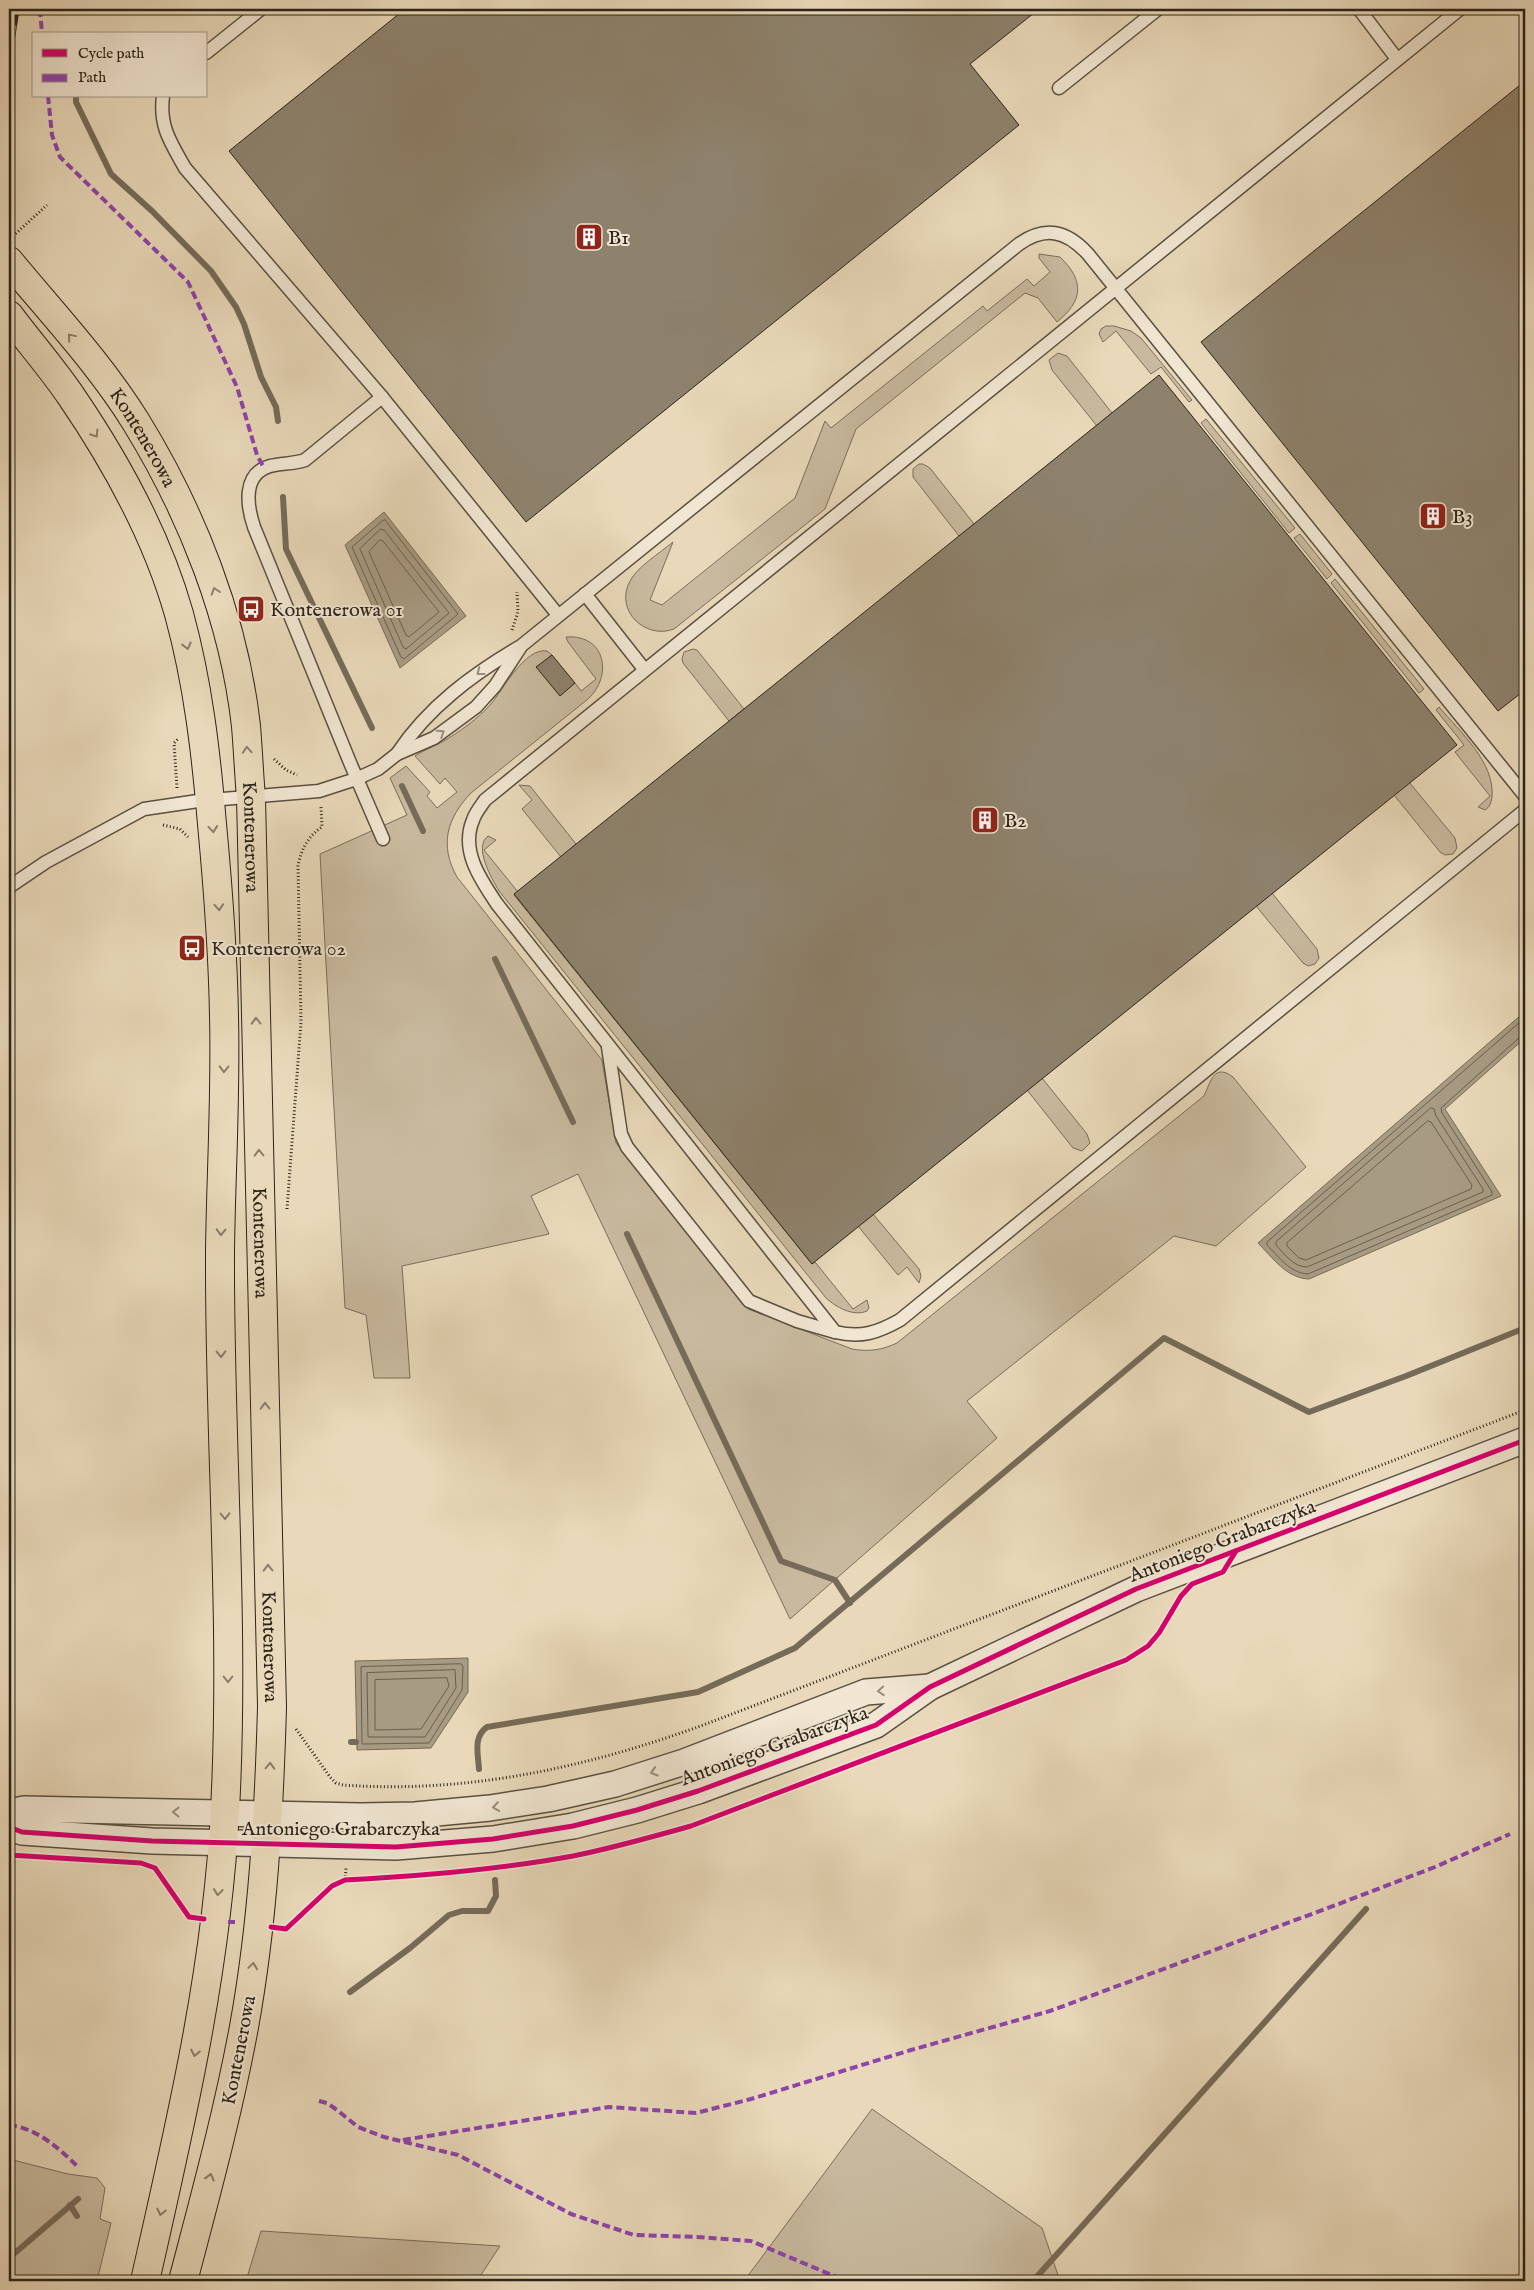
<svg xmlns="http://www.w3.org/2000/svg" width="1534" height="2290" font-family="'IM FELL English',serif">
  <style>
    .green { fill: #c9ba9f; stroke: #7a6e5c }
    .water { fill: #a89b83; stroke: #766b59 }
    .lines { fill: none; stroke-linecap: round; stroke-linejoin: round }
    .shore { stroke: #6a5f4e; stroke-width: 1 }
    .stream { stroke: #766b59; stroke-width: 6 }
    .building { fill: #8e826d; stroke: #2b2319 }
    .lane-casing { stroke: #5a5041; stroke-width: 15 }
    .street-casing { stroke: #5a5041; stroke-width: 28 }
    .primary-casing { stroke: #2b2319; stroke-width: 30 }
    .path { stroke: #2b2319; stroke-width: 3; stroke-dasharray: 1 2.5; stroke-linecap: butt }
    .lane { stroke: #f1e6d2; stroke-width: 12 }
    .street { stroke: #f1e6d2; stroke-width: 25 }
    .primary { stroke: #e9d9ba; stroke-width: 28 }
    .rail-casing { stroke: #2b2319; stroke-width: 5.5 }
    .rail { stroke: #f1e6d2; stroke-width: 4; stroke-dasharray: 11; stroke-linecap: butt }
    .quiet { stroke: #8e44ad; stroke-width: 4; stroke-dasharray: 8 4; stroke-linecap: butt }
    .cycleway-casing { stroke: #f1e6d2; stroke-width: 8 }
    .cycleway { stroke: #d6006c; stroke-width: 5 }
    .oneway { stroke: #8a7e6a }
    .oneway2 { stroke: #988e7f }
    .labels { text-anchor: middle; stroke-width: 4; stroke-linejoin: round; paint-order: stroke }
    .poi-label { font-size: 20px; fill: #2b2319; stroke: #f1e6d2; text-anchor: start }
    .street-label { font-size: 20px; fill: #2b2319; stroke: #f1e6d2 }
  </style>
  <rect width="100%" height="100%" fill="#e9d9ba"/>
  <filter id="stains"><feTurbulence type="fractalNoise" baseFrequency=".004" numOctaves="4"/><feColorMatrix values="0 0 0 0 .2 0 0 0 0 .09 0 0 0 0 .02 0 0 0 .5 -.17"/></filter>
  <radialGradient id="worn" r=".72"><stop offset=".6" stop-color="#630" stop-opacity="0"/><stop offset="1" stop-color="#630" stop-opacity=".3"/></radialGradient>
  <g class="green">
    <path d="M1039,254L1060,257C1085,281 1083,301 1057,322L1038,298L1025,293L856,429L825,509L674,629C645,640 614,610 630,581C637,567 660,553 673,542L650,600L662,605L795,498L825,421L831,428L983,306L987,311L1027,279L1034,286L1050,272L1039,258Z"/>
    <path d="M1114,326L1131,331L1141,338L1192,400L1189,402L1161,367L1151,374L1116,331L1103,342L1099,334L1101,329L1106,326Z"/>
    <path d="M1058,353L1067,356L1112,413L1097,426L1052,370L1049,360Z"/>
    <path d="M1206,419L1295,528L1289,533L1201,423Z"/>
    <path d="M919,464H923L930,468L974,524L959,536L913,477V469Z"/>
    <path d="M1300,534L1332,574L1327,579L1294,538Z"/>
    <path d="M1335,579L1424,689L1419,693L1331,583Z"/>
    <path d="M566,637C606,634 613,676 588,699L471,793C447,818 439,845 457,877L602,1060L616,1143L743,1304L748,1309L852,1349C869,1352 882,1350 897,1343L1204,1096C1211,1081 1214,1063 1233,1077L1306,1167L1216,1246L1174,1236L967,1401L997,1438L790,1619L578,1174L531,1196L549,1234L402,1266L410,1378H374L366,1315L345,1308L320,854L407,815L390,778L406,766L430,792L427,796L437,808L457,792L445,778L440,784L415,756C424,750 433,747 442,742C458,733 479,718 491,704C502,691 525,647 547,651L552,655L537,667L560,695L575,683L581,691L596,679L568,642Z"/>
    <path d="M693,649L697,650L744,709L729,721L683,663L682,659L684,652Z"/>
    <path d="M1439,707C1460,732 1495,762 1492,797C1491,803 1490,807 1485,810L1478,807L1490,796L1455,752L1464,745L1436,710Z"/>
    <path d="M1409,782L1455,838L1457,848L1453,854L1445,855L1440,852L1394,795Z"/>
    <path d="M519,785L530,786L576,844L561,857L522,809L532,800Z"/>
    <path d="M488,836L496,840L484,850L518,892L514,895L812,1264L815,1262L853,1309L867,1300L869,1308L867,1311C853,1317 836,1307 826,1298L499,891C492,879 473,847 488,836Z"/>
    <path d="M1272,893L1317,949L1319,958L1315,964L1308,966L1303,963L1256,906Z"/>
    <path d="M1042,1078L1087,1134L1090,1143L1082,1151L1073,1148L1027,1090Z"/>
    <path d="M873,1214L919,1269L921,1276L919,1283L907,1267L898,1275L858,1226Z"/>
    <path d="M872,2109L1042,2228L1060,2281H744Z"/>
    <path d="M9,2159L68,2174L97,2178L105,2188L100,2219L111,2223L97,2281H9Z"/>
    <path d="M261,2231L500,2246L477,2281H246Z"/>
  </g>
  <g class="water">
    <path d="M384,512L466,616L400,668L345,545Z"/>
    <path d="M1521,1015L1525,1019V1038L1445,1109L1501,1196L1309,1279C1286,1278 1273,1258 1258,1243Z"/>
    <path d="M468,1658V1692L431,1748L357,1750L355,1661Z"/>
  </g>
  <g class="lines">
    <g class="shore">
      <path d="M385,520L458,614L404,659L401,657L352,547L382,521Z"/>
      <path d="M381,529L384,530L449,613L406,649L403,647L360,549Z"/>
      <path d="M380,540L383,541L439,612L409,637L406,635L369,552Z"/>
      <path d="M1525,1022H1520L1267,1242V1245C1279,1257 1290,1273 1308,1274L1492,1195V1192L1442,1113L1441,1108L1520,1037L1525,1035"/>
      <path d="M1431,1108L1434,1109L1436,1116L1483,1189V1192L1307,1267C1294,1267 1285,1255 1276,1245V1242Z"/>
      <path d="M1428,1121L1431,1122L1472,1185L1471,1189L1306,1260L1299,1258L1287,1246V1243Z"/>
      <path d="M461,1664L463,1666L462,1690L429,1743L362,1744L361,1667Z"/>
      <path d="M455,1670L456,1688L425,1737H368L367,1673Z"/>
      <path d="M447,1678L449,1686L421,1729L375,1730V1680Z"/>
    </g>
    <g class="stream">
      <path d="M76,96V102L111,174L152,211L211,271L236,307L244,324L261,377L276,407L278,421"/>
      <path d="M283,497L286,549L372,728"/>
      <path d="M402,786L423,831"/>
      <path d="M495,959L573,1122"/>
      <path d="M627,1234L781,1561L835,1580L850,1603"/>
      <path d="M351,1742H356"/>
      <path d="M479,1769C478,1753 473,1737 487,1727L698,1692L795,1648L1164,1338L1309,1412L1406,1376L1525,1328"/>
      <path d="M350,1992L410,1948L449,1915L462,1911H488L496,1896L495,1880"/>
      <path d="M70,2205L77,2216"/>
      <path d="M9,2258L78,2199"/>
      <path d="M1033,2281L1366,1909"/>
    </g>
  </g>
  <g class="building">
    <path d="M405,9H1039L970,64L1019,125L526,522L229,151Z"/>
    <path d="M1525,81V690L1498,711L1201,342Z"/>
    <path d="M1159,375L1457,745L812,1264L514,894Z"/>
    <path d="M552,655L575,683L560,696L536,667Z"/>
  </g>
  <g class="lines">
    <g class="lane-casing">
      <g id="lane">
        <path d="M1359,9L1397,59"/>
        <path d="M1460,9L485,800C481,806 475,813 473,820C460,851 481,880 497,904L835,1332C861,1338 877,1333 900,1320L1525,810"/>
        <path d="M206,53L261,9"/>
        <path d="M1059,88L1158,9"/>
        <path d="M163,96C159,127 171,143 185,168L382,397L558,615"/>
        <path d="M382,397L305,460C294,464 282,463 270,466C242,474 247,506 254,527L351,765L383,839"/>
        <path d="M585,594L644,669"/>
        <path d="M397,754C428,707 473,674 521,646L1019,244C1045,226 1066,230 1088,254L1525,796"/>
        <path d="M9,887L46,862L144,809L198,801L319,791L356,779L378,769L397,754L434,738L476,707L495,686L520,648"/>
        <path d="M608,1047L621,1134L627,1147L749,1301L797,1321L835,1332"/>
      </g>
    </g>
    <g class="street-casing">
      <g id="street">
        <path d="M9,1812L24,1809L360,1816L415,1815L490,1808L548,1799L615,1784L684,1762L866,1692L930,1687"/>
        <path d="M9,1827L22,1832L152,1841L396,1847L493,1839L573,1826L637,1810L698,1791L876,1725L930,1687L1136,1589L1525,1440"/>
      </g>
    </g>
    <g class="primary-casing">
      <g id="primary">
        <path id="s1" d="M9,261C52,313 100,364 136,422C192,513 234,619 246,726C248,750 249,774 251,798L272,1707C269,1814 263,1922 244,2027C228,2113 205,2197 183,2281"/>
        <path d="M9,315C29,342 52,368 71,396C116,462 157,536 179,614C198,683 206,753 212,824C218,888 223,953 224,1017C226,1095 221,1173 220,1251C219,1438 235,1624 225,1810C217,1970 180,2126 145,2281"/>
      </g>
    </g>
    <g class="path">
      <path d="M9,231L14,237"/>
      <path d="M13,236L47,205"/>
      <path d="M512,630L518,612L517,592"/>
      <path d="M274,759L286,770L297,775"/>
      <path d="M177,788L174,743L178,739"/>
      <path d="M163,825L180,829L188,837"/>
      <path d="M287,1209L301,1022L298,866C301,850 308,836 322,827L321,807"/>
      <path d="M296,1729L330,1777L336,1783L343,1785C468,1794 589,1767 706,1724L1525,1410"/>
      <path d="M345,1880L346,1868"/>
    </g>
    <use href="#lane" class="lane"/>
    <use href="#street" class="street"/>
    <use href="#primary" class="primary"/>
    <g class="rail-casing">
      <path id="rail" d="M9,58L17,9"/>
    </g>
    <use href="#rail" class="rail"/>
    <g class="quiet">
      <path d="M40,9L42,34"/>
      <path d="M48,96L52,135L60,157L188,282L237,387L257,455L264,468"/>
      <path d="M228,1922H235"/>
      <path d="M319,2101L327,2103L337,2110L358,2127L384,2137L458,2155L571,2214L634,2235L697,2237L751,2241L846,2281"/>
      <path d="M9,2125C37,2128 60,2149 79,2168"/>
      <path d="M403,2140L609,2107L696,2113L751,2099L911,2050L1050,2011L1336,1905L1435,1867L1510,1834"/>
    </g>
    <g class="cycleway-casing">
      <g id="cycleway">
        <path d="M9,1827L22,1832L152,1841L396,1847L493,1839L573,1826L637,1810L698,1791L876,1725L930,1687L1136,1589L1525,1440"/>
        <path d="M9,1855L141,1863L155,1868L189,1917L204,1919"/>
        <path d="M271,1927L286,1929L332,1886L345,1880C422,1876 497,1870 573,1856C613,1848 652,1837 691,1826L1126,1660L1148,1646L1159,1633L1181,1596L1192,1584L1223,1572L1236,1551"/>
      </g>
    </g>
    <use href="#cycleway" class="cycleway"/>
  </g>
  <defs><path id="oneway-chevron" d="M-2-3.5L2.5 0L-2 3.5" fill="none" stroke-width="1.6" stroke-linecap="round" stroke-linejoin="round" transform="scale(1.25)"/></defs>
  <g class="oneway">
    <use href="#oneway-chevron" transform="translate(71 337) rotate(-130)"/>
    <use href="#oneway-chevron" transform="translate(95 434) rotate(58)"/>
    <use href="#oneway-chevron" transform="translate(215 591) rotate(-108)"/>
    <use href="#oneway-chevron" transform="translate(187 646) rotate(76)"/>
    <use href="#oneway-chevron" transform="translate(247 750) rotate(-94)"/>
    <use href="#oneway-chevron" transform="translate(213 829) rotate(85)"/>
    <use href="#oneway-chevron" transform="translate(219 907) rotate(86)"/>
    <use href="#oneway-chevron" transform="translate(256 1021) rotate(-91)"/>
    <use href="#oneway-chevron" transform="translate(224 1069) rotate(91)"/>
    <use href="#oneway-chevron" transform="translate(259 1153) rotate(-91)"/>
    <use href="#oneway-chevron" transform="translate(221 1232) rotate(91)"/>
    <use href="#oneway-chevron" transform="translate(221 1354) rotate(89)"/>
    <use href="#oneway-chevron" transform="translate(265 1406) rotate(-91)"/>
    <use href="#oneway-chevron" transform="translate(225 1516) rotate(89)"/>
    <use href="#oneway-chevron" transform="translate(268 1568) rotate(-91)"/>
    <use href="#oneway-chevron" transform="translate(228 1679) rotate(90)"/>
    <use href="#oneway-chevron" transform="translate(270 1766) rotate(-88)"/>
    <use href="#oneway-chevron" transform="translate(218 1892) rotate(96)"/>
    <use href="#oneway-chevron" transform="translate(253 1966) rotate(-82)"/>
    <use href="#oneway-chevron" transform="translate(195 2053) rotate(102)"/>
    <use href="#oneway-chevron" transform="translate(210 2177) rotate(-76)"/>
    <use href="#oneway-chevron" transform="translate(161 2212) rotate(103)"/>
  </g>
  <g class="oneway2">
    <use href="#oneway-chevron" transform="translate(480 672) rotate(143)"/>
    <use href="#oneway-chevron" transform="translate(441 733) rotate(-33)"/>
    <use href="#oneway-chevron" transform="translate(881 1691) rotate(176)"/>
    <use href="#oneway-chevron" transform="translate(654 1772) rotate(163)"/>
    <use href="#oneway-chevron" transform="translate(496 1807) rotate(172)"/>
    <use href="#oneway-chevron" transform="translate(176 1812) rotate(-179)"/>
  </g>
  <defs>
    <g id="building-square" transform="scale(1.4375)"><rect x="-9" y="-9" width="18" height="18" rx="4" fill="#8f2418" stroke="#f1e6d2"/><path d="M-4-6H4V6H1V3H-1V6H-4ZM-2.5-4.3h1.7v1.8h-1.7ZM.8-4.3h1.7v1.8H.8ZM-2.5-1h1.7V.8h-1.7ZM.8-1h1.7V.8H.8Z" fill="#fff"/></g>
    <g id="bus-square" transform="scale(1.4375)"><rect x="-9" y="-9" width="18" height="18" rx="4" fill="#8f2418" stroke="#f1e6d2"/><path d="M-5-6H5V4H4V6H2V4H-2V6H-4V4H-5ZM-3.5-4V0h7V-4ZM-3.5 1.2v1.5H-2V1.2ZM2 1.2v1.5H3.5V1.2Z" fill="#fff"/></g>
  </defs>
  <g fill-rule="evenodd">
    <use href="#building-square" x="589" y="237"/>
    <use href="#building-square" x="1433" y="516"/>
    <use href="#bus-square" x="251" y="609"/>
    <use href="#building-square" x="985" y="820"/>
    <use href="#bus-square" x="192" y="948"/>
  </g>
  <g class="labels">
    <g class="poi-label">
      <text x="608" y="244">B1</text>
      <text x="1452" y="523">B3</text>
      <text x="270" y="616">Kontenerowa 01</text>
      <text x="1004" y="827">B2</text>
      <text x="211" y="955">Kontenerowa 02</text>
    </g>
    <g class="street-label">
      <text dy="7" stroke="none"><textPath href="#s1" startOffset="222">Kontenerowa</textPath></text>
      <text dy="7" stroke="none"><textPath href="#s1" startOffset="642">Kontenerowa</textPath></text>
      <text dy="7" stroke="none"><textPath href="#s1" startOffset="1048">Kontenerowa</textPath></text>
      <text transform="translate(1222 1540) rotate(-21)" y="7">Antoniego Grabarczyka</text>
      <text dy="7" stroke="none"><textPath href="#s1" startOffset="1452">Kontenerowa</textPath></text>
      <text transform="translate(774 1745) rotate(-20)" y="7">Antoniego Grabarczyka</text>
      <text x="341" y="1835">Antoniego Grabarczyka</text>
      <text transform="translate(238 2050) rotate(-79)" y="7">Kontenerowa</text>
    </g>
  </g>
  <rect width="1534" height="2290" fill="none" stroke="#e9d9ba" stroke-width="30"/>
  <rect x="10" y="10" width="1514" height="2270" fill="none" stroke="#2b2319" stroke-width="2.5"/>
  <rect x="15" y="15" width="1504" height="2260" fill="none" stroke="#2b2319"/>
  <rect x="32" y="32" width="175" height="65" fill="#f1e6d2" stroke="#a29888"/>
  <rect x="42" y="49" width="25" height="8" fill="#d6006c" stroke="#a29888"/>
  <text x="78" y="58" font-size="15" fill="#2b2319">Cycle path</text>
  <rect x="42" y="74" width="25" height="8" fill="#8e44ad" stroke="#a29888"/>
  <text x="78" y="82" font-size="15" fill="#2b2319">Path</text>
  <rect width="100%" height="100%" filter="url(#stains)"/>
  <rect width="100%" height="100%" fill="url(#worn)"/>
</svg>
